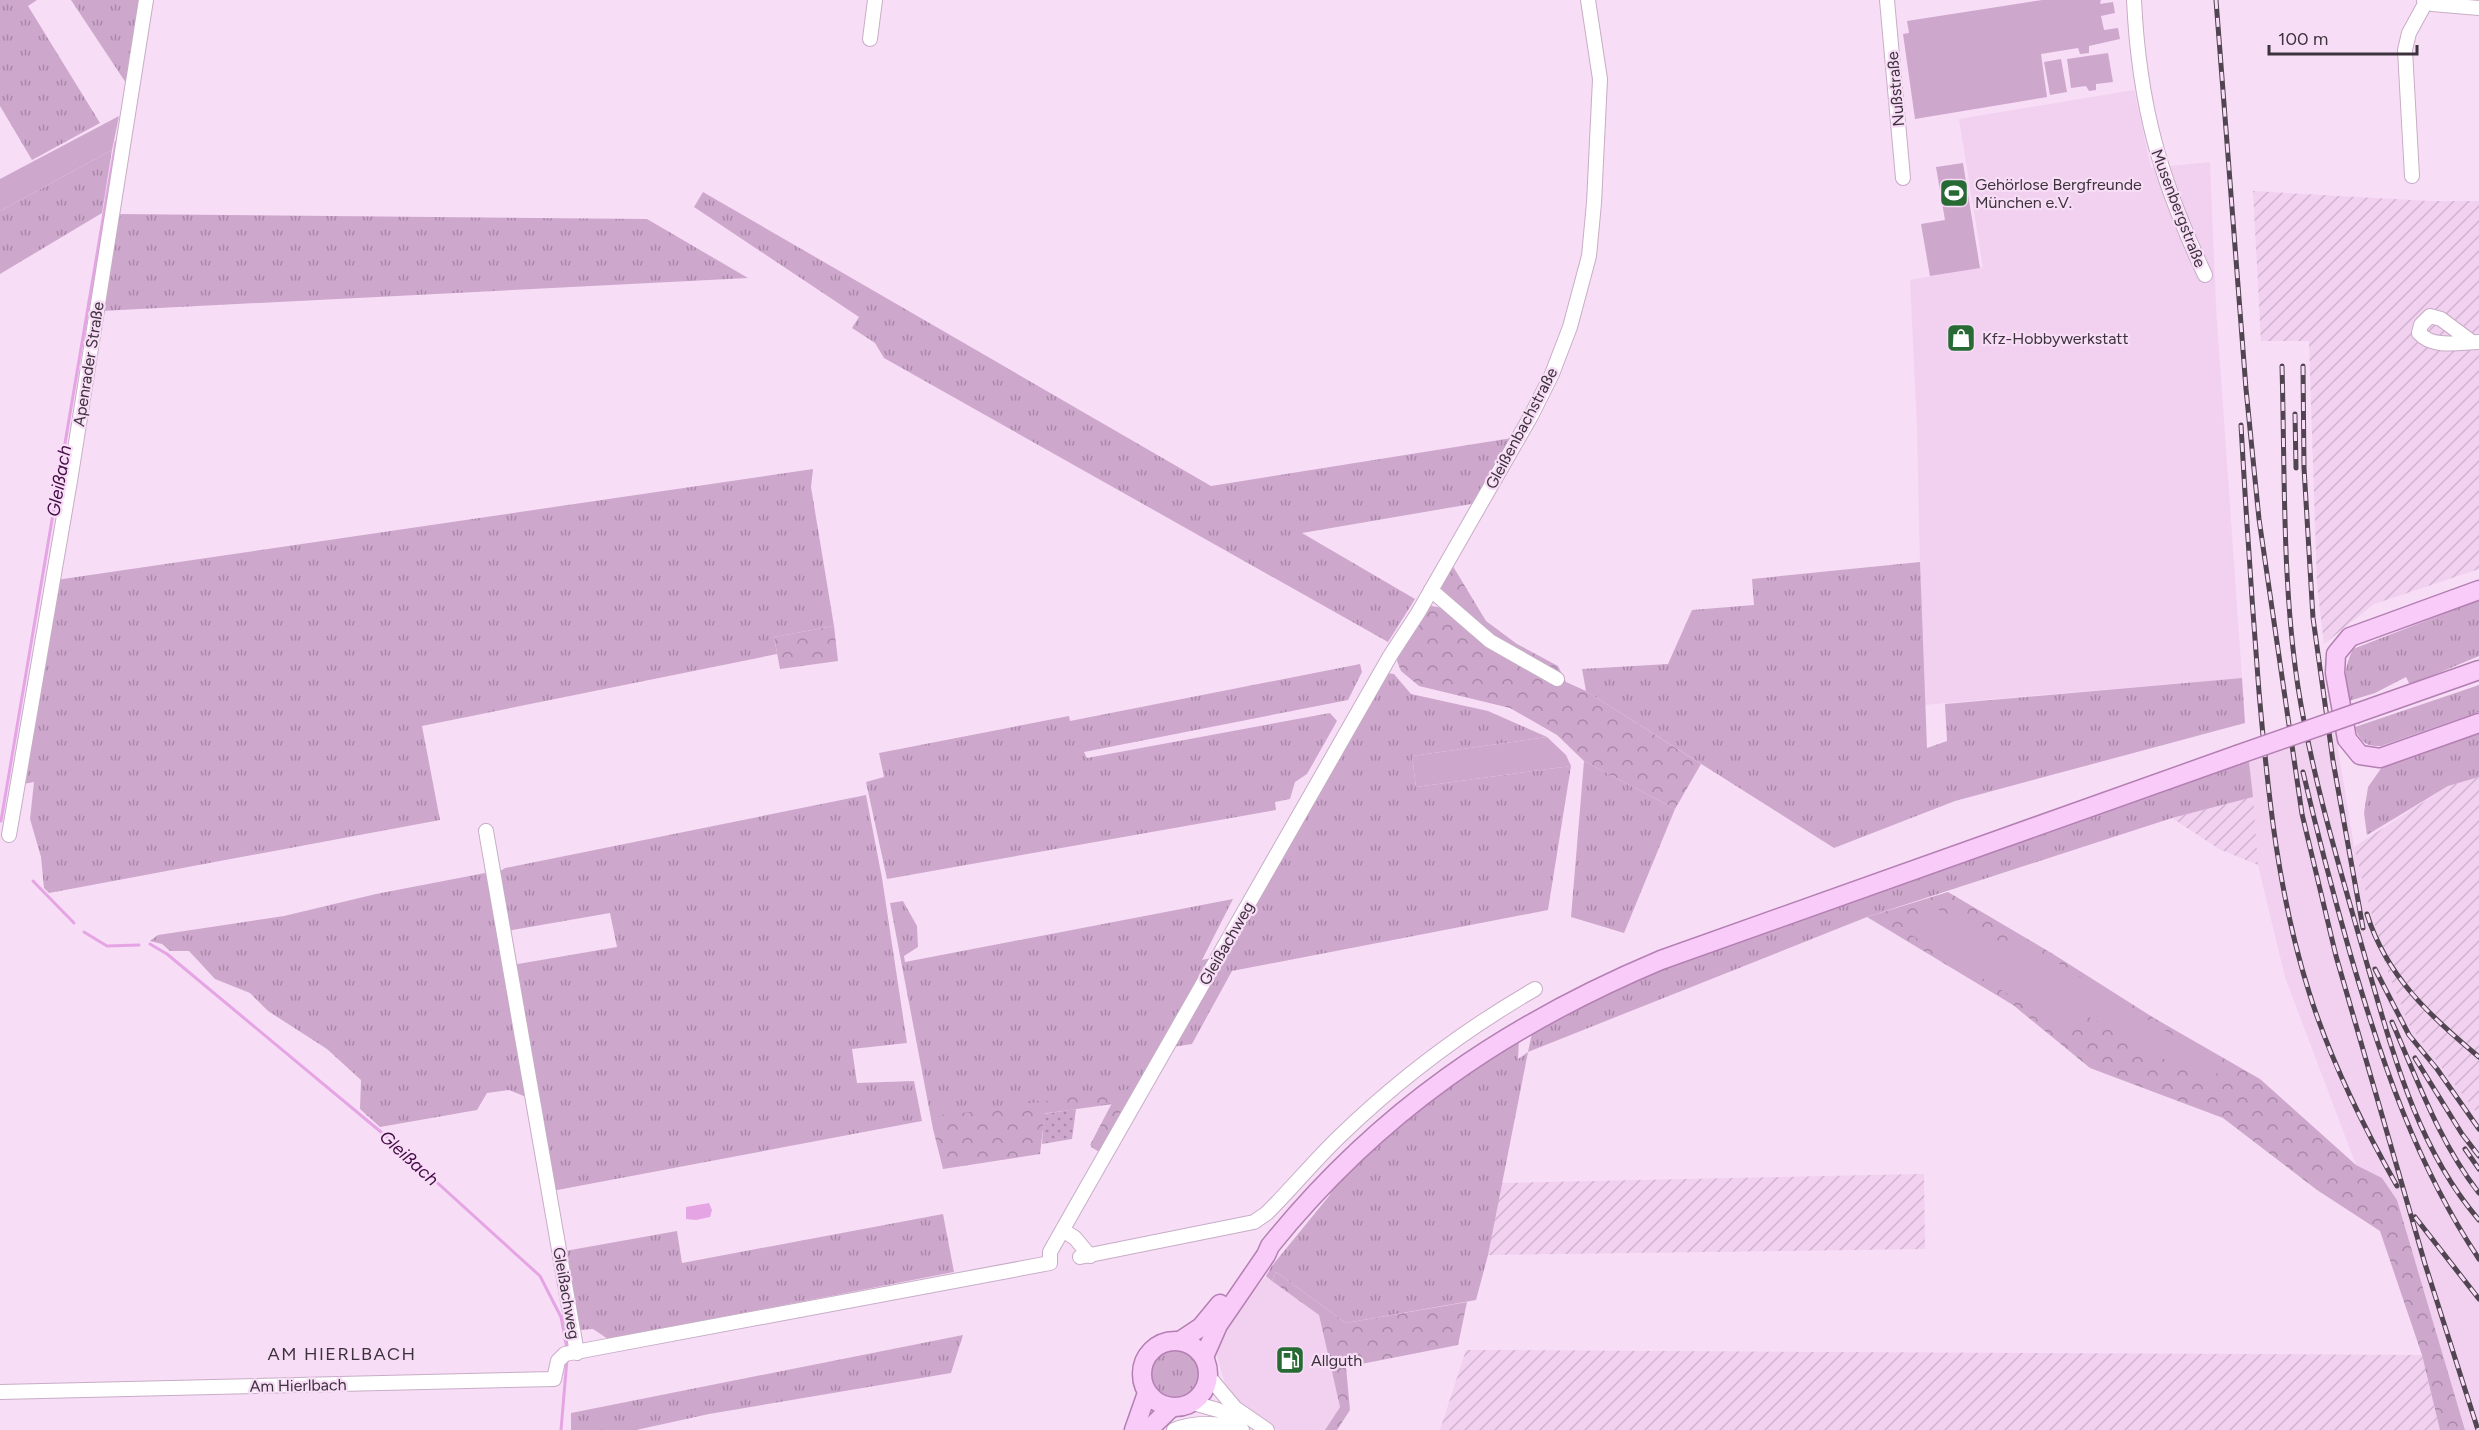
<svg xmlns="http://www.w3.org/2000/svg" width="2479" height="1430" font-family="Figtree,sans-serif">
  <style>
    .built { fill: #f1d0f0 }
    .industrial { fill: url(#industrial-furrows) }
    .grass { fill: url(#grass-tufts) }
    .forest { fill: url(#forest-crowns) }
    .park { fill: url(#park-dots) }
    .garden { fill: #cea7cd }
    .water { fill: #e5a5e4 }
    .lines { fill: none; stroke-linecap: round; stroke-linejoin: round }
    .stream { stroke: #e5a5e4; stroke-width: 3 }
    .minor-casing { stroke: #c7adc6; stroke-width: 16 }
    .major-casing { stroke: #b47fb3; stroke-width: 21 }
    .minor { stroke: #fff; stroke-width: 14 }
    .major { stroke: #f8cbf8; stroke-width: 18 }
    .rail-casing { stroke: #514551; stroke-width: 5 }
    .rail { stroke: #f8ddf7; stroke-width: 3; stroke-dasharray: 9; stroke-linecap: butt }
    .major-bridge-casing { stroke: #b47fb3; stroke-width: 21; stroke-linecap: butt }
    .major-bridge { stroke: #f8cbf8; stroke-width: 18 }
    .labels { text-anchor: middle; stroke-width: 4.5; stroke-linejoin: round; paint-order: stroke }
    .street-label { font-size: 16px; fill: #3c323c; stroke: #f8ddf7 }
    .poi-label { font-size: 16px; fill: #3c323c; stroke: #f8ddf7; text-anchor: start }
    .water-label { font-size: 18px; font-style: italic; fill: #440b46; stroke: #f8ddf7 }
    .neighbourhood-label { font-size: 18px; letter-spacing: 1.5px; fill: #3c323c; stroke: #f8ddf7 }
  </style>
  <defs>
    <pattern id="industrial-furrows" width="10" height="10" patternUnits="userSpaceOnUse" patternTransform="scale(1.5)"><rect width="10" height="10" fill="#f1d0f0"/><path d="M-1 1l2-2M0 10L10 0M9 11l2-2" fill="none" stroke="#d0b3cf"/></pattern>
    <pattern id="grass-tufts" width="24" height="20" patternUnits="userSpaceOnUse" patternTransform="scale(1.5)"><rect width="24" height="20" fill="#cea7cd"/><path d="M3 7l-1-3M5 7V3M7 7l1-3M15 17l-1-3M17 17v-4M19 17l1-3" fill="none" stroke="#a889a8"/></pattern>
    <pattern id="forest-crowns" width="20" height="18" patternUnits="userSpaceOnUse" patternTransform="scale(1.5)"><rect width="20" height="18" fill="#cea7cd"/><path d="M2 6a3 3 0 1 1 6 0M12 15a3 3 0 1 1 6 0" fill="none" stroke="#a889a8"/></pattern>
    <pattern id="park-dots" width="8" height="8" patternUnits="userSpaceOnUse" patternTransform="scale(1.5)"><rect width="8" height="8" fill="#cea7cd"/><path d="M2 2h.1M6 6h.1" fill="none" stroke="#a889a8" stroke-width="1.8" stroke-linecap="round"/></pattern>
  </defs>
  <rect width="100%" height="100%" fill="#f8ddf7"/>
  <g class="built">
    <path d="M2134,90L2151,168L2210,162L2216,306L2242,678L1923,705L1917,426L1910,280L1983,267L1959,119Z"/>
    <path d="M2335,730L2354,847L2409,1025L2479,1116V1430H2465L2397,1200L2382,1178L2356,1165L2285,977L2258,865L2249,762Z"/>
    <path d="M1266,1276L1319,1315L1340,1407L1325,1430H1278L1249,1415L1227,1391L1216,1353L1219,1335Z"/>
  </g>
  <g class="industrial">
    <path d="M2253,191L2429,201H2479V569L2374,604L2324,644L2317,584L2309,341H2261Z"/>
    <path d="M2479,777V1116L2409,1025L2385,964L2354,847L2448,786Z"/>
    <path d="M2253,797L2258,865L2219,849L2172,818Z"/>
    <path d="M1924,1174L1925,1249L1488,1255L1501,1183Z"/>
    <path d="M1466,1350L2422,1355L2440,1430H1440Z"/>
  </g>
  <g class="grass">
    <path d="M0,0H37L28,6L100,123L32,160L0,106Z"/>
    <path d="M71,0H142L128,86Z"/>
    <path d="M112,150L102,213L0,274V211Z"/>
    <path d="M703,192L1211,486L1512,438L1477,503L1302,533L1415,599L1388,642L884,358L875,343L852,328L859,317L694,207Z"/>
    <path d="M116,214L647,219L748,278L101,311Z"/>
    <path d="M813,469L811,487L834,626L774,637L777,654L422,726L440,820L49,893L44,888L41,857L30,819L34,782L23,784L56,580Z"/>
    <path d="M1920,562L1927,748L1947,741L1945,704L2242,678L2245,723L1955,801L1834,848L1586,691L1582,669L1668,664L1692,610L1754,605L1752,579Z"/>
    <path d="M2479,600V656L2410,685L2406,677L2375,693L2349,701C2343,680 2344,668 2353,649Z"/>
    <path d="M1360,664L1362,672L1348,700L1084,752L1087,758L1330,713L1337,721L1307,774L1295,782L1290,799L1275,802L1276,810L887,879L866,782L884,777L879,753L1069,716L1070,721Z"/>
    <path d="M1387,673L1394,674L1411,694L1488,711L1547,737L1412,756L1416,787L1571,766L1548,910L1232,971L1192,1044L1173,1047Z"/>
    <path d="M2479,685V712L2381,746C2366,747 2359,741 2355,727Z"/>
    <path d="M2479,733V777L2448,786L2367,835L2364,813L2368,787L2382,767Z"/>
    <path d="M1584,761L1675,809L1624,933L1571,917Z"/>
    <path d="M2249,762L2253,797L2172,818L1867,917L1528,1052L1488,1255L1476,1300L1346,1323L1276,1272L1272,1281L1266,1276L1271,1267L1329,1196L1337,1182L1408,1114L1519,1040L1518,1059L1528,1052L1532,1033L1549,1022L1664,966L2227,767Z"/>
    <path d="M866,795L882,878L907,1043L852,1049L857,1083L914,1081L922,1121L552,1191L512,965L617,947L610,913L507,931L499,872L505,868Z"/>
    <path d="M485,873L489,876L531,1099L509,1090L487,1093L477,1110L380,1127L360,1109L361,1080L327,1049L268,1011L250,993L215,979L189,951H170L162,944L150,941L158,935L284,916L376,894Z"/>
    <path d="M1233,899L1202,960L1215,957L1101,1153L1091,1147L1113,1104L933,1129L890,903L903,901L917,926L918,947L904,956L905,962Z"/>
    <path d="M943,1214L954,1272L608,1339L593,1329L579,1330L565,1251L677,1231L682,1263Z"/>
    <path d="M963,1335L951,1373L709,1414L636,1430H571V1413Z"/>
    <circle cx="1175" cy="1374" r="24"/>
  </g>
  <g class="forest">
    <path d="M1451,563L1486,621L1517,644L1558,666L1566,682L1586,691L1701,764L1675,809L1584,761L1557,735L1510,708L1419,686L1401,671L1397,661L1401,645L1427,605L1442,608L1436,589Z"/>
    <path d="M834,626L838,661L780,669L774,637Z"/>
    <path d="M1948,892L2053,954L2154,1018L2260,1079L2356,1165L2382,1178L2397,1200L2465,1430H2440L2422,1355L2380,1231L2317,1190L2223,1118L2090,1068L2013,1005L1867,917Z"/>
    <path d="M1137,1088L1101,1151L1090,1145L1112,1103L1045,1112L1040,1154L943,1169L933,1129L934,1117Z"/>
    <path d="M1276,1272L1346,1323L1467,1302L1458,1345L1346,1367L1350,1410L1337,1430H1325L1340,1407L1319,1315L1272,1281Z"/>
  </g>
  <path class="park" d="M1076,1109L1072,1139L1042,1144L1044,1114Z"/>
  <g class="garden">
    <path d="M2042,0H2101L2100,4L2113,2L2115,13L2101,16L2104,30L2118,28L2120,39L2089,46V53L2080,54L2078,48L2041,54L2047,97L1915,119L1903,34L1909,33L1907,21Z"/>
    <path d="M2108,53L2113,82L2096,84V90L2089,91L2086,86L2071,88L2067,59Z"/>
    <path d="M2061,59L2067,92L2050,95L2044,62Z"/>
    <path d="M119,116L112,150L0,211V179Z"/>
    <path d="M1963,163L1980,268L1930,276L1921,224L1945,220L1936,167Z"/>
    <path d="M1547,737L1566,755L1571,766L1416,787L1412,756Z"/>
    <path d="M1935,908L2001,944L2026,943L2222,1066L2209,1084L2082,1013L2062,1027L1905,931Z"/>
  </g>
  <path class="water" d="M709,1203L712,1210L710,1217L696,1220L686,1219V1207Z"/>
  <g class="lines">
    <g class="stream">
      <path d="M1,821L116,142"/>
      <path d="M33,881L74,923"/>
      <path d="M84,932L107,946L139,945"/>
      <path d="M150,944L167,954L387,1137L540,1276L561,1317L567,1349"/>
      <path d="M561,1430L567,1359"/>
    </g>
    <g class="minor-casing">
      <g id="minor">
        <path d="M1887,0L1903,178"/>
        <path d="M2134,0C2139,106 2160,179 2205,275"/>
        <path d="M2424,0L2432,4L2479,8"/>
        <path d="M870,39L875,0"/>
        <path d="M2412,176L2405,50L2409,33L2426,2"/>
        <path d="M2472,342L2441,319L2430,316L2421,325L2419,333C2433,349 2460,342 2479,342"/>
        <path d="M1431,590L1490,641L1557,679"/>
        <path d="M486,831L577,1353"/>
        <path d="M9,835L70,481L146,0"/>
        <path d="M1064,1231L1075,1238L1090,1256"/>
        <path d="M1080,1257L1254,1222L1267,1213C1292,1188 1315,1160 1340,1136C1399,1079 1464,1030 1535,989"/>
        <path d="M1209,1377L1235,1408L1267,1430"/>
        <path d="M0,1392L554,1379L558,1361L565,1354L1050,1263V1252L1076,1206L1390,656L1418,613L1531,416L1552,374L1570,327L1589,256L1594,203L1600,79L1588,0"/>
        <path d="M1193,1403L1218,1410L1241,1421"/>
        <path d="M1174,1430C1196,1421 1221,1423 1242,1430"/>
      </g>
    </g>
    <g class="major-casing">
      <g id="major">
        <path d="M2479,590L2350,637L2336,654L2335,673L2347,739L2360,755L2380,758L2479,723"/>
        <path d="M2357,713L2479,670"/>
        <circle cx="1175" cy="1374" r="33"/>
        <path d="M1180,1341L1201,1327L1220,1304"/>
        <path d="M1204,1357L1218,1325L1266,1255L1270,1246C1378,1112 1504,1026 1661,960L2237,755"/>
        <path d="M1134,1430L1147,1393"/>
        <path d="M1148,1430L1171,1408"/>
      </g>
    </g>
    <use href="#minor" class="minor"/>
    <use href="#major" class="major"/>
    <g class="rail-casing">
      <g id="rail">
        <path d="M2216,0L2246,389L2259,519L2302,814L2336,956L2425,1264L2478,1430"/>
        <path d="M2282,366C2285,472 2282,582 2298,687C2313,782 2341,872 2367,964C2393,1053 2417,1148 2479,1220"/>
        <path d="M2303,366L2304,468L2313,618L2333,761L2363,928"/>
        <path d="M2295,414L2296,468"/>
        <path d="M2241,425C2246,514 2252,603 2259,692C2268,794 2278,894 2309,992C2330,1060 2362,1124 2397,1186"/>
        <path d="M2303,772C2317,832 2333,893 2350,953C2381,1060 2416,1165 2479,1259"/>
        <path d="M2367,914C2386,976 2431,1017 2479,1057"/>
        <path d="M2375,969L2409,1035L2437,1069L2479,1129"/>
        <path d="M2392,1022C2418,1081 2439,1142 2479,1193"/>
        <path d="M2415,1058L2462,1134L2479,1156"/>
        <path d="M2465,1149L2479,1169"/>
        <path d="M2415,1217L2479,1299"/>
      </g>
    </g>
    <use href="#rail" class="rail"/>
    <g class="major-bridge-casing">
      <path id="major-bridge" d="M2237,755L2357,713"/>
    </g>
    <use href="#major-bridge" class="major-bridge"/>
  </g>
  <defs>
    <g id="stadium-square" transform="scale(1.5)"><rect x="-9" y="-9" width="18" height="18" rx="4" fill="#286a34" stroke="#f8ddf7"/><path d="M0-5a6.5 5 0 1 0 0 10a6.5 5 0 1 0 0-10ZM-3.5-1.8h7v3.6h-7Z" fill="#fff"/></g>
    <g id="shop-square" transform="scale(1.5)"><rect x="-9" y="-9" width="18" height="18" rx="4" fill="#286a34" stroke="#f8ddf7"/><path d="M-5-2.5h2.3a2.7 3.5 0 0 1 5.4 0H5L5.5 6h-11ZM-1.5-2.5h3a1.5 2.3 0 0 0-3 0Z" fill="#fff"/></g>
    <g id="fuel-square" transform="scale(1.5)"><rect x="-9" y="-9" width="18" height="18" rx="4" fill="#286a34" stroke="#f8ddf7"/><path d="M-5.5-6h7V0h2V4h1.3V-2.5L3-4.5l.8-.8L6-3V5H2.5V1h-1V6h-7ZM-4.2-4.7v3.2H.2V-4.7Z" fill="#fff"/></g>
  </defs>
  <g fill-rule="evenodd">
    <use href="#stadium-square" x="1954" y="193"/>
    <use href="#shop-square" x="1961" y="338"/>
    <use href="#fuel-square" x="1290" y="1360"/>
  </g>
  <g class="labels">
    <g class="street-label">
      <text transform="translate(1895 89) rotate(-95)" y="6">Nußstraße</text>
      <text transform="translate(2179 208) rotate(69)" y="6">Musenbergstraße</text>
      <text transform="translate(88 364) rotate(-81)" y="6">Apenrader Straße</text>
      <text transform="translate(1521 428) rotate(-62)" y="6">Gleißenbachstraße</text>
      <text transform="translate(1226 943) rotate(-60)" y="6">Gleißachweg</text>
      <text transform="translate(567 1293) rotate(80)" y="6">Gleißachweg</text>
      <text transform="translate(298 1385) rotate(-1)" y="6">Am Hierlbach</text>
    </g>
    <g class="poi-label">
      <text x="1975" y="190">Gehörlose Bergfreunde<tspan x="1975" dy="18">München e.V.</tspan></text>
      <text x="1982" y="344">Kfz-Hobbywerkstatt</text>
      <text x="1311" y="1366">Allguth</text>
    </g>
    <g class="water-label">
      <text transform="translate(59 481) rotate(-80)" y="6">Gleißach</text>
      <text transform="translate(409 1158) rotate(42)" y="6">Gleißach</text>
    </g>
    <g class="neighbourhood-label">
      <text x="342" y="1360">AM HIERLBACH</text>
    </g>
  </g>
  <path d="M2269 45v9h148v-9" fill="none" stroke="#3c323c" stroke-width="3"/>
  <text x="2278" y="45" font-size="18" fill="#3c323c" stroke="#f8ddf7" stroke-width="4.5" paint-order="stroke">100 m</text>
</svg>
